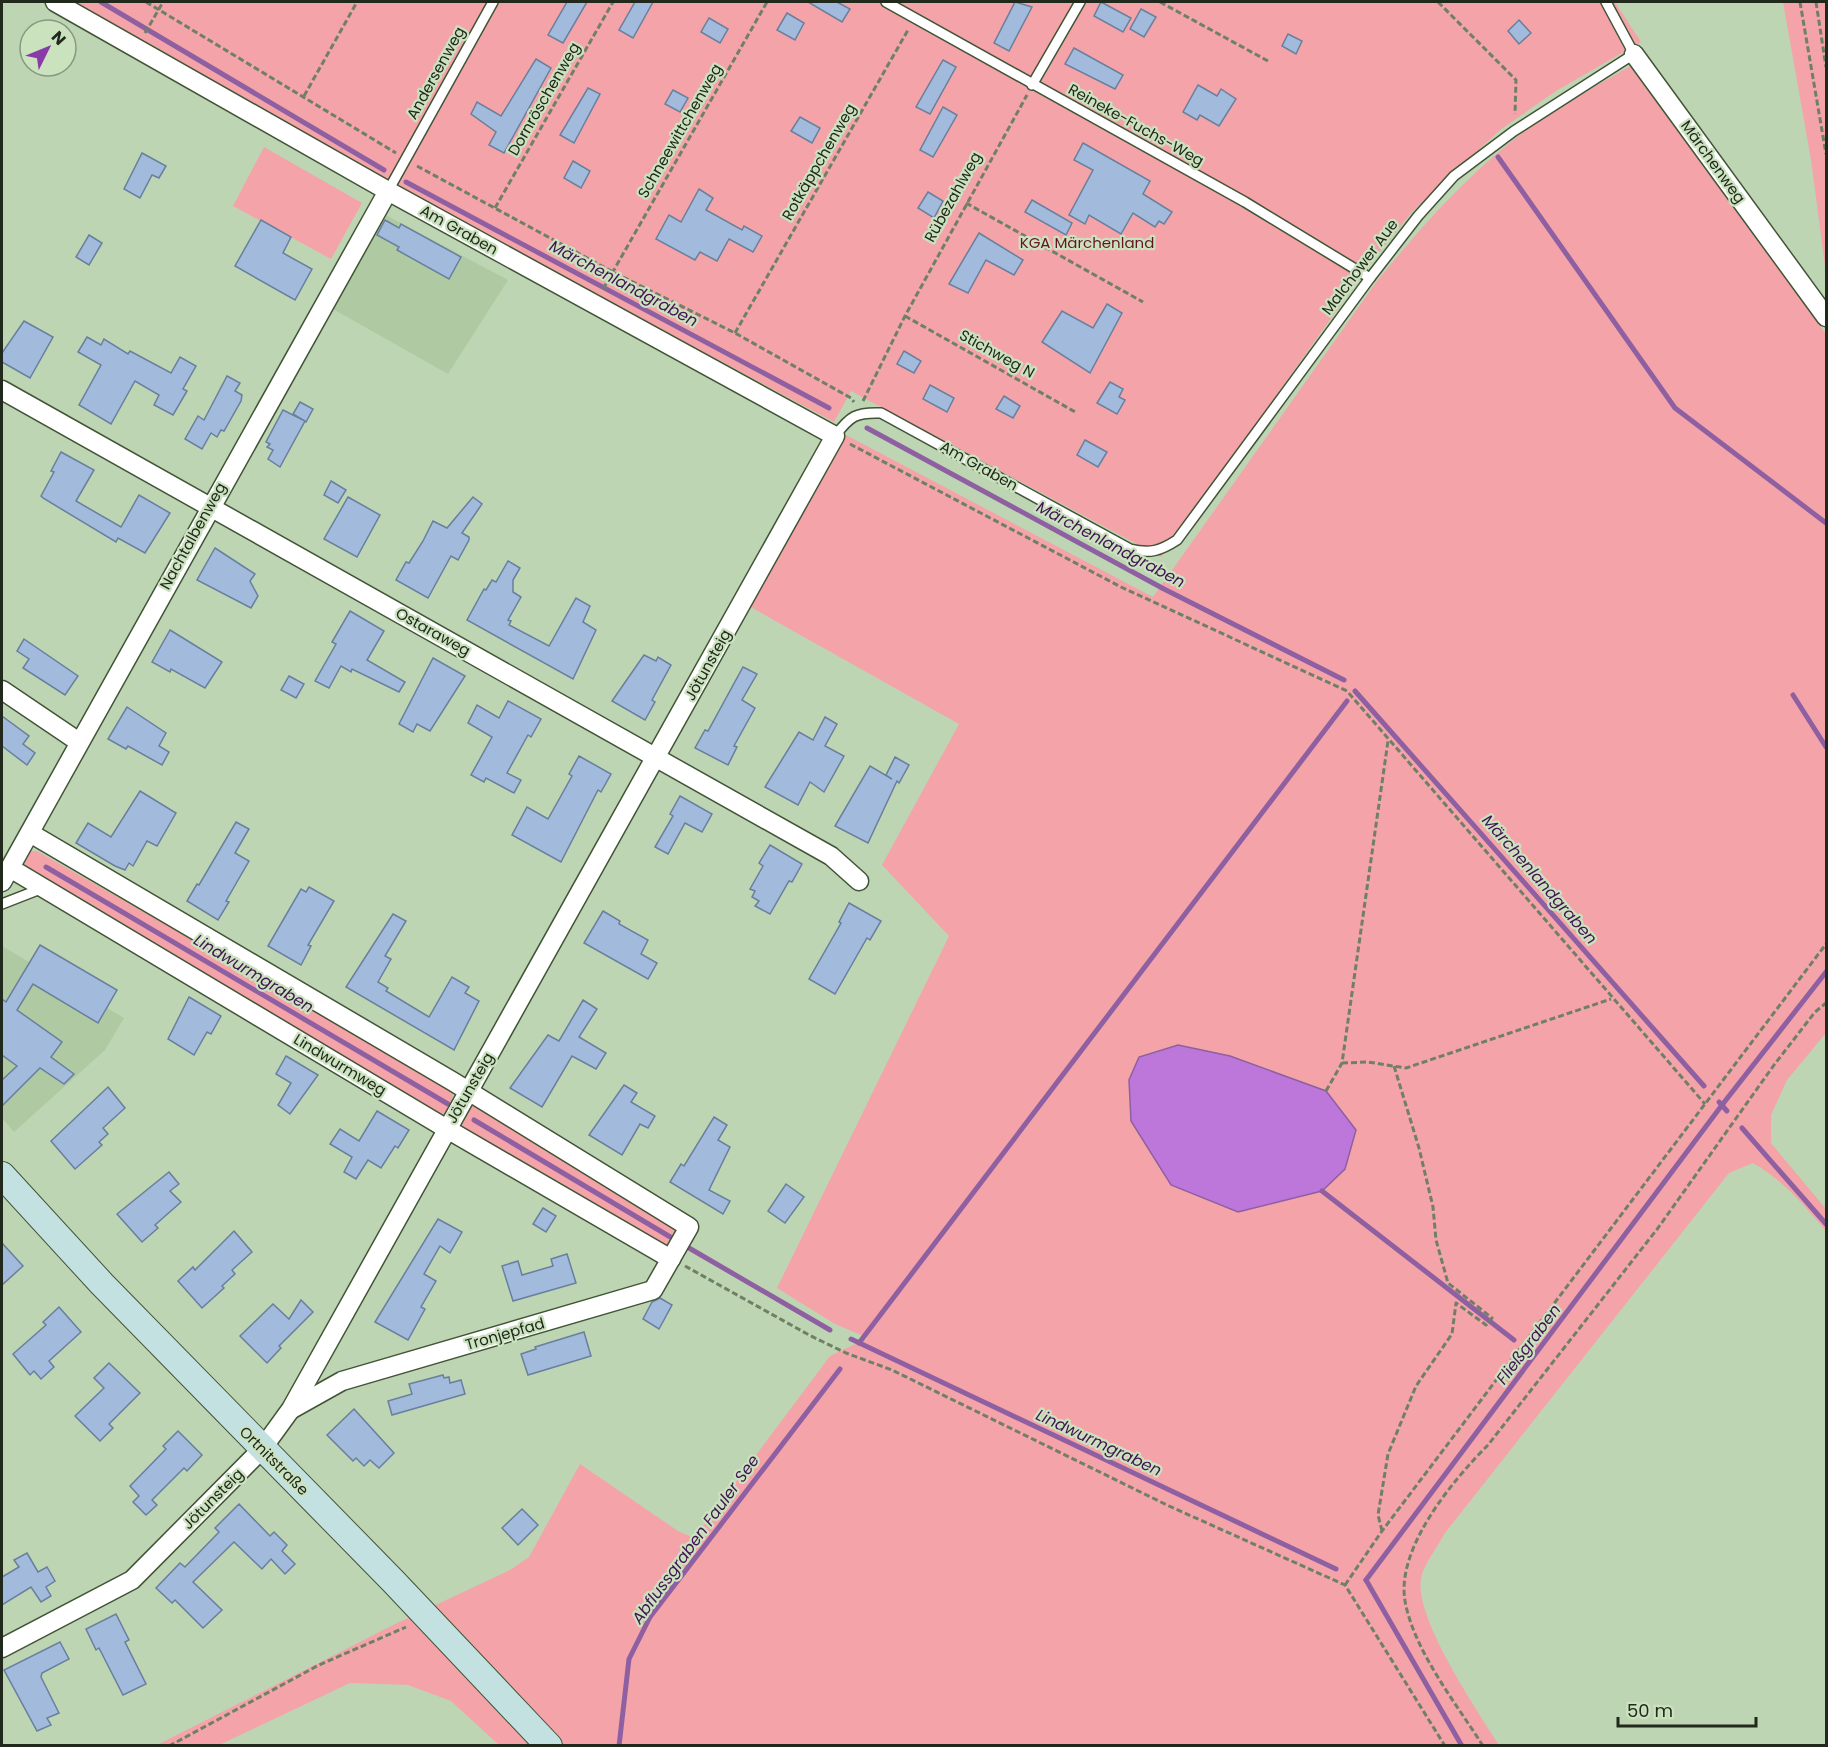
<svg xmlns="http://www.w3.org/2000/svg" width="1828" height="1747" font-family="Poppins,sans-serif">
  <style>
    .built { fill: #afcaa2 }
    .green { fill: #f4a4a9 }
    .water { fill: #bd77da; stroke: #8e60a1; stroke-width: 1.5 }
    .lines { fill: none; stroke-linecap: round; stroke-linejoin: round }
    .stream { stroke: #8e60a1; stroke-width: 5 }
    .building { fill: #a2badb; stroke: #687f9d; stroke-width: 1.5 }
    .lane-casing { stroke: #405436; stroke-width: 12 }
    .street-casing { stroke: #405436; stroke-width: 21 }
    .secondary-casing { stroke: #405436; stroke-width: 28 }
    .path { stroke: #6f7f68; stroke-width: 3; stroke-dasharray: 6 3; stroke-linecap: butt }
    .lane { stroke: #fff; stroke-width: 9 }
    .street { stroke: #fff; stroke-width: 18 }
    .secondary { stroke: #c3e1e1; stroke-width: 26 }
    .labels { text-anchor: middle; stroke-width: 4.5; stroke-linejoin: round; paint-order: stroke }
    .street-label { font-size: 15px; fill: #20291c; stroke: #cbe2bf }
    .park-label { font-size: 15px; fill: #651423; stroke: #cbe2bf }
    .water-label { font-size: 16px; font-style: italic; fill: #411452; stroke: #cbe2bf }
  </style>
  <rect width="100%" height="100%" fill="#bed5b3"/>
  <g class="built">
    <path d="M384,214L508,280L448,374L331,308Z"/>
    <path d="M2,946L124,1018L105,1050L14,1132L2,1118Z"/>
  </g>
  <g class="green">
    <path d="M71,2H1615L1641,42L1556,91L1500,130L1412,212L1369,265L1161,557L851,391L834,422L396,188Z"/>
    <path d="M1783,2H1826V274L1811,160Z"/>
    <path d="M1630,66L1826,334V1033L1787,1080L1771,1115V1143L1826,1209V1231C1804,1205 1783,1180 1753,1163L1729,1173L1445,1533C1438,1546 1424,1564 1421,1578C1414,1618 1477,1710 1499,1745H499L451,1701L408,1685L350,1683L219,1745L155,1746L393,1625L510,1570L529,1557L580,1464L678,1531L694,1538L830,1356L868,1338L835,1324L777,1288L949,936L882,865L959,724L747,605L846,435L1153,597L1377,281C1417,232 1458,185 1507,145C1544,114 1588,91 1630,66Z"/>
    <path d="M264,147L362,203L331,259L233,206Z"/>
    <path d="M30,851H37L445,1084L453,1092L451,1107L445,1113L437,1116L27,873L22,864L23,858Z"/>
    <path d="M473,1104L676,1226L680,1234L668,1250L458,1126L466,1108Z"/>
  </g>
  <path class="water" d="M1178,1045L1230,1056L1326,1091L1356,1130L1345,1169L1322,1191L1238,1212L1171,1185L1131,1121L1129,1080L1139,1057Z"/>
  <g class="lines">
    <g class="stream">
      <path d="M101,2L384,170"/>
      <path d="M1498,157L1675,408L1826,523"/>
      <path d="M406,182L829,408"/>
      <path d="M867,428L1164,589L1344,680"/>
      <path d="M1355,691L1704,1086"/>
      <path d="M1793,695L1826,747"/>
      <path d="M46,867L448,1104"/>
      <path d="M1719,1102L1727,1111"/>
      <path d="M474,1120L672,1238"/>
      <path d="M1742,1128L1826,1224"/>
      <path d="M1322,1191L1514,1340"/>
      <path d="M689,1248L830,1330"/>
      <path d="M851,1339L1336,1569"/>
      <path d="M859,1343L1347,701"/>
      <path d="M1366,1580L1722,1105L1826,972"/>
      <path d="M1366,1580L1462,1746"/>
      <path d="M619,1746L629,1659L650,1617L840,1369"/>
    </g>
  </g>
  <g class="building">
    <path d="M567,2H587L563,43L548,35Z"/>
    <path d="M635,2H653L633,38L619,30Z"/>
    <path d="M808,2H837L850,9L842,22Z"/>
    <path d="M1015,2L1032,7L1009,51L994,43Z"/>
    <path d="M1101,2L1131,18L1123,32L1094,16Z"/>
    <path d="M1141,9L1156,17L1144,37L1130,29Z"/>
    <path d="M787,13L804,23L795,40L777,30Z"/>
    <path d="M709,18L728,29L720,43L701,32Z"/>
    <path d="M1519,20L1531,33L1519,44L1508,31Z"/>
    <path d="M1288,34L1302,41L1296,54L1282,46Z"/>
    <path d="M1074,48L1123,75L1115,89L1065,64Z"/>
    <path d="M536,59L551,68L504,153L489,145L496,132L471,114L477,102L501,116Z"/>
    <path d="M943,60L956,67L930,114L916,107Z"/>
    <path d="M1198,85L1217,96L1221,89L1236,99L1219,126L1200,115L1197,120L1183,112Z"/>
    <path d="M588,88L600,94L574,143L560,135Z"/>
    <path d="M673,90L688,98L680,112L665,104Z"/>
    <path d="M943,107L957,115L933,157L920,150Z"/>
    <path d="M800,117L820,128L812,143L791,131Z"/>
    <path d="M1083,143L1150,181L1143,194L1172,212L1164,224L1159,221L1155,227L1133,213L1121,234L1089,215L1085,224L1069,215L1093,170L1074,160Z"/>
    <path d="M142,153L166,166L159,178L152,175L140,198L124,189Z"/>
    <path d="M573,161L590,171L581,188L564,178Z"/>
    <path d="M699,189L713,198L706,210L742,230L744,226L762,236L753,252L729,239L717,261L700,252L695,260L656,239L669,215L681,222Z"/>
    <path d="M928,192L943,201L934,218L918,208Z"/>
    <path d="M1032,200L1072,223L1066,235L1025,212Z"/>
    <path d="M261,220L291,237L283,253L312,269L295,300L235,266Z"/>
    <path d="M385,220L399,228L401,224L461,257L449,279L397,250L399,247L377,235Z"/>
    <path d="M979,233L1023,260L1014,275L986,260L968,293L949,284Z"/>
    <path d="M89,235L102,243L89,265L76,257Z"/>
    <path d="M1107,304L1122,313L1090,373L1042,342L1062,311L1093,328Z"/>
    <path d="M24,321L53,337L30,378L2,362V353Z"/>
    <path d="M87,337L101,345L104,339L128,354L130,351L171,373L180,357L196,366L183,389L187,391L173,415L154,405L159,395L135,381L111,424L79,405L101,365L78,352Z"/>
    <path d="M904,351L921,361L914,373L897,364Z"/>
    <path d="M227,376L240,383L235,391L242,395L241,401L224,431L221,430L217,437L211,433L202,449L185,439L198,416L204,420Z"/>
    <path d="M1110,382L1123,389L1119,397L1125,400L1117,414L1097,403Z"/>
    <path d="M930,385L954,398L947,412L923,399Z"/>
    <path d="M1004,396L1020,406L1013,418L996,409Z"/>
    <path d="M300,402L313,409L306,422L293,414Z"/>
    <path d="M283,410L305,421L280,467L268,459L273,450L267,447L270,444L266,442Z"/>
    <path d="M1085,440L1107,452L1098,467L1077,455Z"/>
    <path d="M61,452L94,470L76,501L121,527L139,495L170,513L145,553L118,538L116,542L43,498L41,496L54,472L51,471Z"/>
    <path d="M331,481L346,490L338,503L324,495Z"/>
    <path d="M348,497L380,515L357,557L324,539Z"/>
    <path d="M473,497L482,504L462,533L469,537V540L458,560L451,556L428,598L396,580L406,562L409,563L423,541L433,521L447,528Z"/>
    <path d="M215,548L255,574L250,581L258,596L251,608L197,580Z"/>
    <path d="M508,561L520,568L513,580V592L521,597L508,620L511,621L509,625L549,646L576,598L590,606L583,622L596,630L573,679L467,620L484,589L486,590L492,580L496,582Z"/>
    <path d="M350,611L384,631L367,660L405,682L399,692L352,669L351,672L341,666L329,688L315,681L336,644L332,642Z"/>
    <path d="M170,630L222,662L205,688L171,669L170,672L152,662Z"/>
    <path d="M24,639L78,676L65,695L23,668L29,659L17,651Z"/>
    <path d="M644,655L656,661L658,657L671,665L652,700L655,702L645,720L612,701Z"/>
    <path d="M433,658L465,676L430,731L417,724L413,732L399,724Z"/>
    <path d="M743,667L757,674L742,700L755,708L734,746L737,747L728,765L695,748L705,730L708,731Z"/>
    <path d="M289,676L304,684L296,698L281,690Z"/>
    <path d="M508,701L541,719L531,737L528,735L507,773L521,780L514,793L486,778L484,782L471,775L492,737L468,723L477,705L499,718Z"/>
    <path d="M127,707L166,733L159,746L169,752L162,765L128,746L126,749L108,739Z"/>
    <path d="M2,716L29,736L23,744L35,753L27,765L2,746Z"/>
    <path d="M825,717L837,724L825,746L844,756L824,792L810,782L798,805L765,787L799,732L813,740Z"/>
    <path d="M579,756L611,774L601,792L598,790L561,862L512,835L527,807L548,819L572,776L569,774Z"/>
    <path d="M895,757L909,765L899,783L897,781L868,843L835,826L870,766L892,779L886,775Z"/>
    <path d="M140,791L176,813L157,846L147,841L133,866L129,863L125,870L115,866L76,843L88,823L111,837Z"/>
    <path d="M680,796L712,814L702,832L685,823L668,854L655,847L673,816L670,814Z"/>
    <path d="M236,822L249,829L235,853L249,861L226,901L229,902L218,920L187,901L197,884L199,885Z"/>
    <path d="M770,845L802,864L792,882L789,881L770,914L755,906L759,901L752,897L755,891L750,889L763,866L759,863Z"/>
    <path d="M309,887L334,901L308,945L311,946L301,965L268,946L301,889L306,892Z"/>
    <path d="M849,903L881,921L870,940L867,938L835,994L809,979L841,923L839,922Z"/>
    <path d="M603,911L620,921L619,924L648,940L641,954L657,963L648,979L584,943Z"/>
    <path d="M393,914L406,921L385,956L391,959L378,982L388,988L386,991L429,1017L452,977L469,987L465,993L479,1001L454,1050L346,987Z"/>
    <path d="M40,945L117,990L98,1023L33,984L17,1010L62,1042L51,1057L74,1074L64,1084L40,1068L2,1106V1080L17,1066L2,1055V999L6,1002Z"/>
    <path d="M189,997L221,1016L211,1034L207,1032L194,1055L168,1039Z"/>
    <path d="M583,1000L597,1009L579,1037L606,1053L596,1069L572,1056L542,1107L510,1088L548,1035L559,1041Z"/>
    <path d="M286,1056L318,1075L290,1114L278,1105L291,1083L276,1074Z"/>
    <path d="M624,1085L637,1093L631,1102L655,1116L648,1128L640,1124L622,1155L589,1135Z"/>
    <path d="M108,1087L125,1108L103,1128L108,1134L99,1142L102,1145L75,1169L51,1141Z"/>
    <path d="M377,1111L409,1130L398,1148L395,1146L381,1168L368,1160L356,1179L344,1172L352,1157L330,1144L340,1129L359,1141Z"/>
    <path d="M714,1117L727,1125L718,1140L730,1147L709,1190L730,1201L723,1214L670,1182L681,1164L684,1166Z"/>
    <path d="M169,1172L179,1184L170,1191L181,1202L155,1225L158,1228L142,1242L117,1214Z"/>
    <path d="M786,1184L804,1197L785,1223L768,1211Z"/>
    <path d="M543,1208L556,1216L546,1232L533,1224Z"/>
    <path d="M438,1219L462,1232L450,1253L440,1246L424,1274L436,1281L421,1307L425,1309L408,1340L375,1322Z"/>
    <path d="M234,1231L252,1252L232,1270L235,1274L222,1286L224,1288L202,1308L178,1281L193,1267L195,1270Z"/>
    <path d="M2,1243L23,1266L2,1285Z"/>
    <path d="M567,1254L576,1283L513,1301L502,1266L518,1261L522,1275L553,1266L551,1259Z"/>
    <path d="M660,1298L672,1305L659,1329L643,1319L652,1302Z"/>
    <path d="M301,1300L313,1312L279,1346L281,1348L267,1363L240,1336L273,1304L289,1319Z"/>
    <path d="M59,1307L81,1332L49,1361L54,1367L41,1379L34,1371L30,1375L13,1354L46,1325L43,1322Z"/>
    <path d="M584,1332L591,1356L528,1375L521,1354L536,1349L535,1347Z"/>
    <path d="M109,1363L140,1393L109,1424L113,1428L100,1441L75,1416L104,1388L94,1378Z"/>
    <path d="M443,1375L444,1378L449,1377L450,1383L461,1380L465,1394L392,1415L388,1401L412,1394L409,1384Z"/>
    <path d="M354,1409L394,1453L379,1468L370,1460L364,1466L356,1458L353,1461L327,1435Z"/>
    <path d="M178,1431L202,1455L187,1471L184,1468L152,1500L157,1505L146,1515L133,1502L139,1496L130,1486L166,1449L163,1446Z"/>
    <path d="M239,1504L270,1536L274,1532L287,1545L282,1551L295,1564L285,1574L271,1559L262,1569L234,1542L193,1582L222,1610L203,1628L175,1600L172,1603L156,1588L180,1563L185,1567L219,1532L215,1528Z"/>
    <path d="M522,1509L538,1525L518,1545L502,1528Z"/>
    <path d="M27,1553L38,1572L47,1567L55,1581L46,1587L51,1596L41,1602L31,1587L2,1605V1577L19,1567L14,1560Z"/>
    <path d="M116,1614L129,1640L125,1642L146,1684L123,1695L99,1648L96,1650L86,1629Z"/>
    <path d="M60,1642L69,1659L42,1673L41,1677L59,1713L47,1718L51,1725L37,1731L4,1670Z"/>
  </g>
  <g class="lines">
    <g class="lane-casing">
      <g id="lane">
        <path d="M886,2L1245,202L1370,278"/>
        <path d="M1032,85L1080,2"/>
        <path d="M388,191L493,2"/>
        <path d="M835,436C850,416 856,412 881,413L1130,549C1150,554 1160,551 1177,540L1370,278L1418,216L1454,176L1514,131L1634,54L1606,2"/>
        <path d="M2,904L43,888"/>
      </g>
    </g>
    <g class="street-casing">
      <g id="street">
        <path d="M1634,54L1826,317"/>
        <path d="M2,390L831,856L859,881"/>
        <path d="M2,690L79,742"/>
        <path d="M30,833L452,1081L689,1227L653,1290L342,1381L292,1409"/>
        <path d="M10,868L447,1129L671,1259"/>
        <path d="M2,882L388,191"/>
        <path d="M2,1648L132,1580L262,1449L291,1409L835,436L388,191L55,2"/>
      </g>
    </g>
    <g class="secondary-casing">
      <path id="secondary" d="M2,1175L102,1284L393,1581L549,1746"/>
    </g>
    <g class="path">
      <path d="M146,2L396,153"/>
      <path d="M1160,2L1268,61"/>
      <path d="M1438,2L1516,80L1515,114"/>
      <path d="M1800,2L1826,154"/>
      <path d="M1816,2L1826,67"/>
      <path d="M145,33L163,2"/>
      <path d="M304,96L357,2"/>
      <path d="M417,166L613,272L735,333L851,398L854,402"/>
      <path d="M966,203L1143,302"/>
      <path d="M495,208L613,2"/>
      <path d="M603,289L767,2"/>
      <path d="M905,316L1077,413"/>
      <path d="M735,333L908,30"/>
      <path d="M863,401L905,316L1027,95"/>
      <path d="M850,444L1121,587L1347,691L1705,1104"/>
      <path d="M1342,1063L1368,1062L1406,1068L1611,999"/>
      <path d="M1326,1091L1342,1063L1388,741"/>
      <path d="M685,1266L809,1335L846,1353L892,1370L1169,1506L1345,1585L1445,1746"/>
      <path d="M1382,1531L1378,1515L1388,1454L1416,1386L1452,1334L1456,1303L1486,1325L1492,1318L1448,1283L1436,1240L1433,1207L1419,1148L1394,1066"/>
      <path d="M1345,1585L1382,1531L1826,944"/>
      <path d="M169,1746L319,1665L406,1627"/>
      <path d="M1483,1746C1456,1703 1414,1651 1405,1601C1396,1548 1453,1480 1488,1445L1658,1228L1774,1065L1815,1012L1826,1003"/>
    </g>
    <use href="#lane" class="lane"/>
    <use href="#street" class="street"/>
    <use href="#secondary" class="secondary"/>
  </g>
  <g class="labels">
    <g class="street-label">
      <text transform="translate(436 73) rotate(-61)" y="5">Andersenweg</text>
      <text transform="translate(544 99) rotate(-60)" y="5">Dornröschenweg</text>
      <text transform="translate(1136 125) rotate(29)" y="5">Reineke-Fuchs-Weg</text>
      <text transform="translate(680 131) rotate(-60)" y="5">Schneewittchenweg</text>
      <text transform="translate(819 162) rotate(-60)" y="5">Rotkäppchenweg</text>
      <text transform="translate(1713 162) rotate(54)" y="5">Märchenweg</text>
      <text transform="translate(953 197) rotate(-61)" y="5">Rübezahlweg</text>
      <text transform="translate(459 230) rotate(29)" y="5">Am Graben</text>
      <text transform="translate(1360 267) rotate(-53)" y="5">Malchower Aue</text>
      <text transform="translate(997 354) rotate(29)" y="5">Stichweg N</text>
      <text transform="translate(979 466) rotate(29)" y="5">Am Graben</text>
      <text transform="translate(193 536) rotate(-61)" y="5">Nachtalbenweg</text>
      <text transform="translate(433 632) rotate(29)" y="5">Ostaraweg</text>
      <text transform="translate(708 665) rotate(-61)" y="5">Jötunsteig</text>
      <text transform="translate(340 1065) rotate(31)" y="5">Lindwurmweg</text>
      <text transform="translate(470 1088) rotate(-60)" y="5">Jötunsteig</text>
      <text transform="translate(505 1334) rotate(-16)" y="5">Tronjepfad</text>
      <text transform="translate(274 1461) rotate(45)" y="5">Ortnitstraße</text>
      <text transform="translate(213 1499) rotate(-45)" y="5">Jötunsteig</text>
    </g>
    <g class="park-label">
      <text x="1087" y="248">KGA Märchenland</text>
    </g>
    <g class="water-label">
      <text transform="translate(624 283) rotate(28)" y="6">Märchenlandgraben</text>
      <text transform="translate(1111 544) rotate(28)" y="6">Märchenlandgraben</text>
      <text transform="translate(1540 879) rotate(49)" y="6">Märchenlandgraben</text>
      <text transform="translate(254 973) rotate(31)" y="6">Lindwurmgraben</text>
      <text transform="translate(1528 1344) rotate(-53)" y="6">Fließgraben</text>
      <text transform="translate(1099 1442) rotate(25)" y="6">Lindwurmgraben</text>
      <text transform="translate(695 1539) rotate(-54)" y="6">Abflussgraben Fauler See</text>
    </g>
  </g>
  <rect width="1828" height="1747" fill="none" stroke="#20291c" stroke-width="6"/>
  <g transform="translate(48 48) rotate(47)"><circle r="28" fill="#cbe2bf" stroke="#87987e" stroke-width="1.5"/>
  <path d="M0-4.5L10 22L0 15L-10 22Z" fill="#8a39a8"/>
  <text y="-9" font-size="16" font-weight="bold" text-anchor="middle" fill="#20291c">N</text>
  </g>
  <path d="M1618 1717v9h138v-9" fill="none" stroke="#20291c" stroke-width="3"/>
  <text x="1627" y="1717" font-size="18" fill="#20291c" stroke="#cbe2bf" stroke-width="4.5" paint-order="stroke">50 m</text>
</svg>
